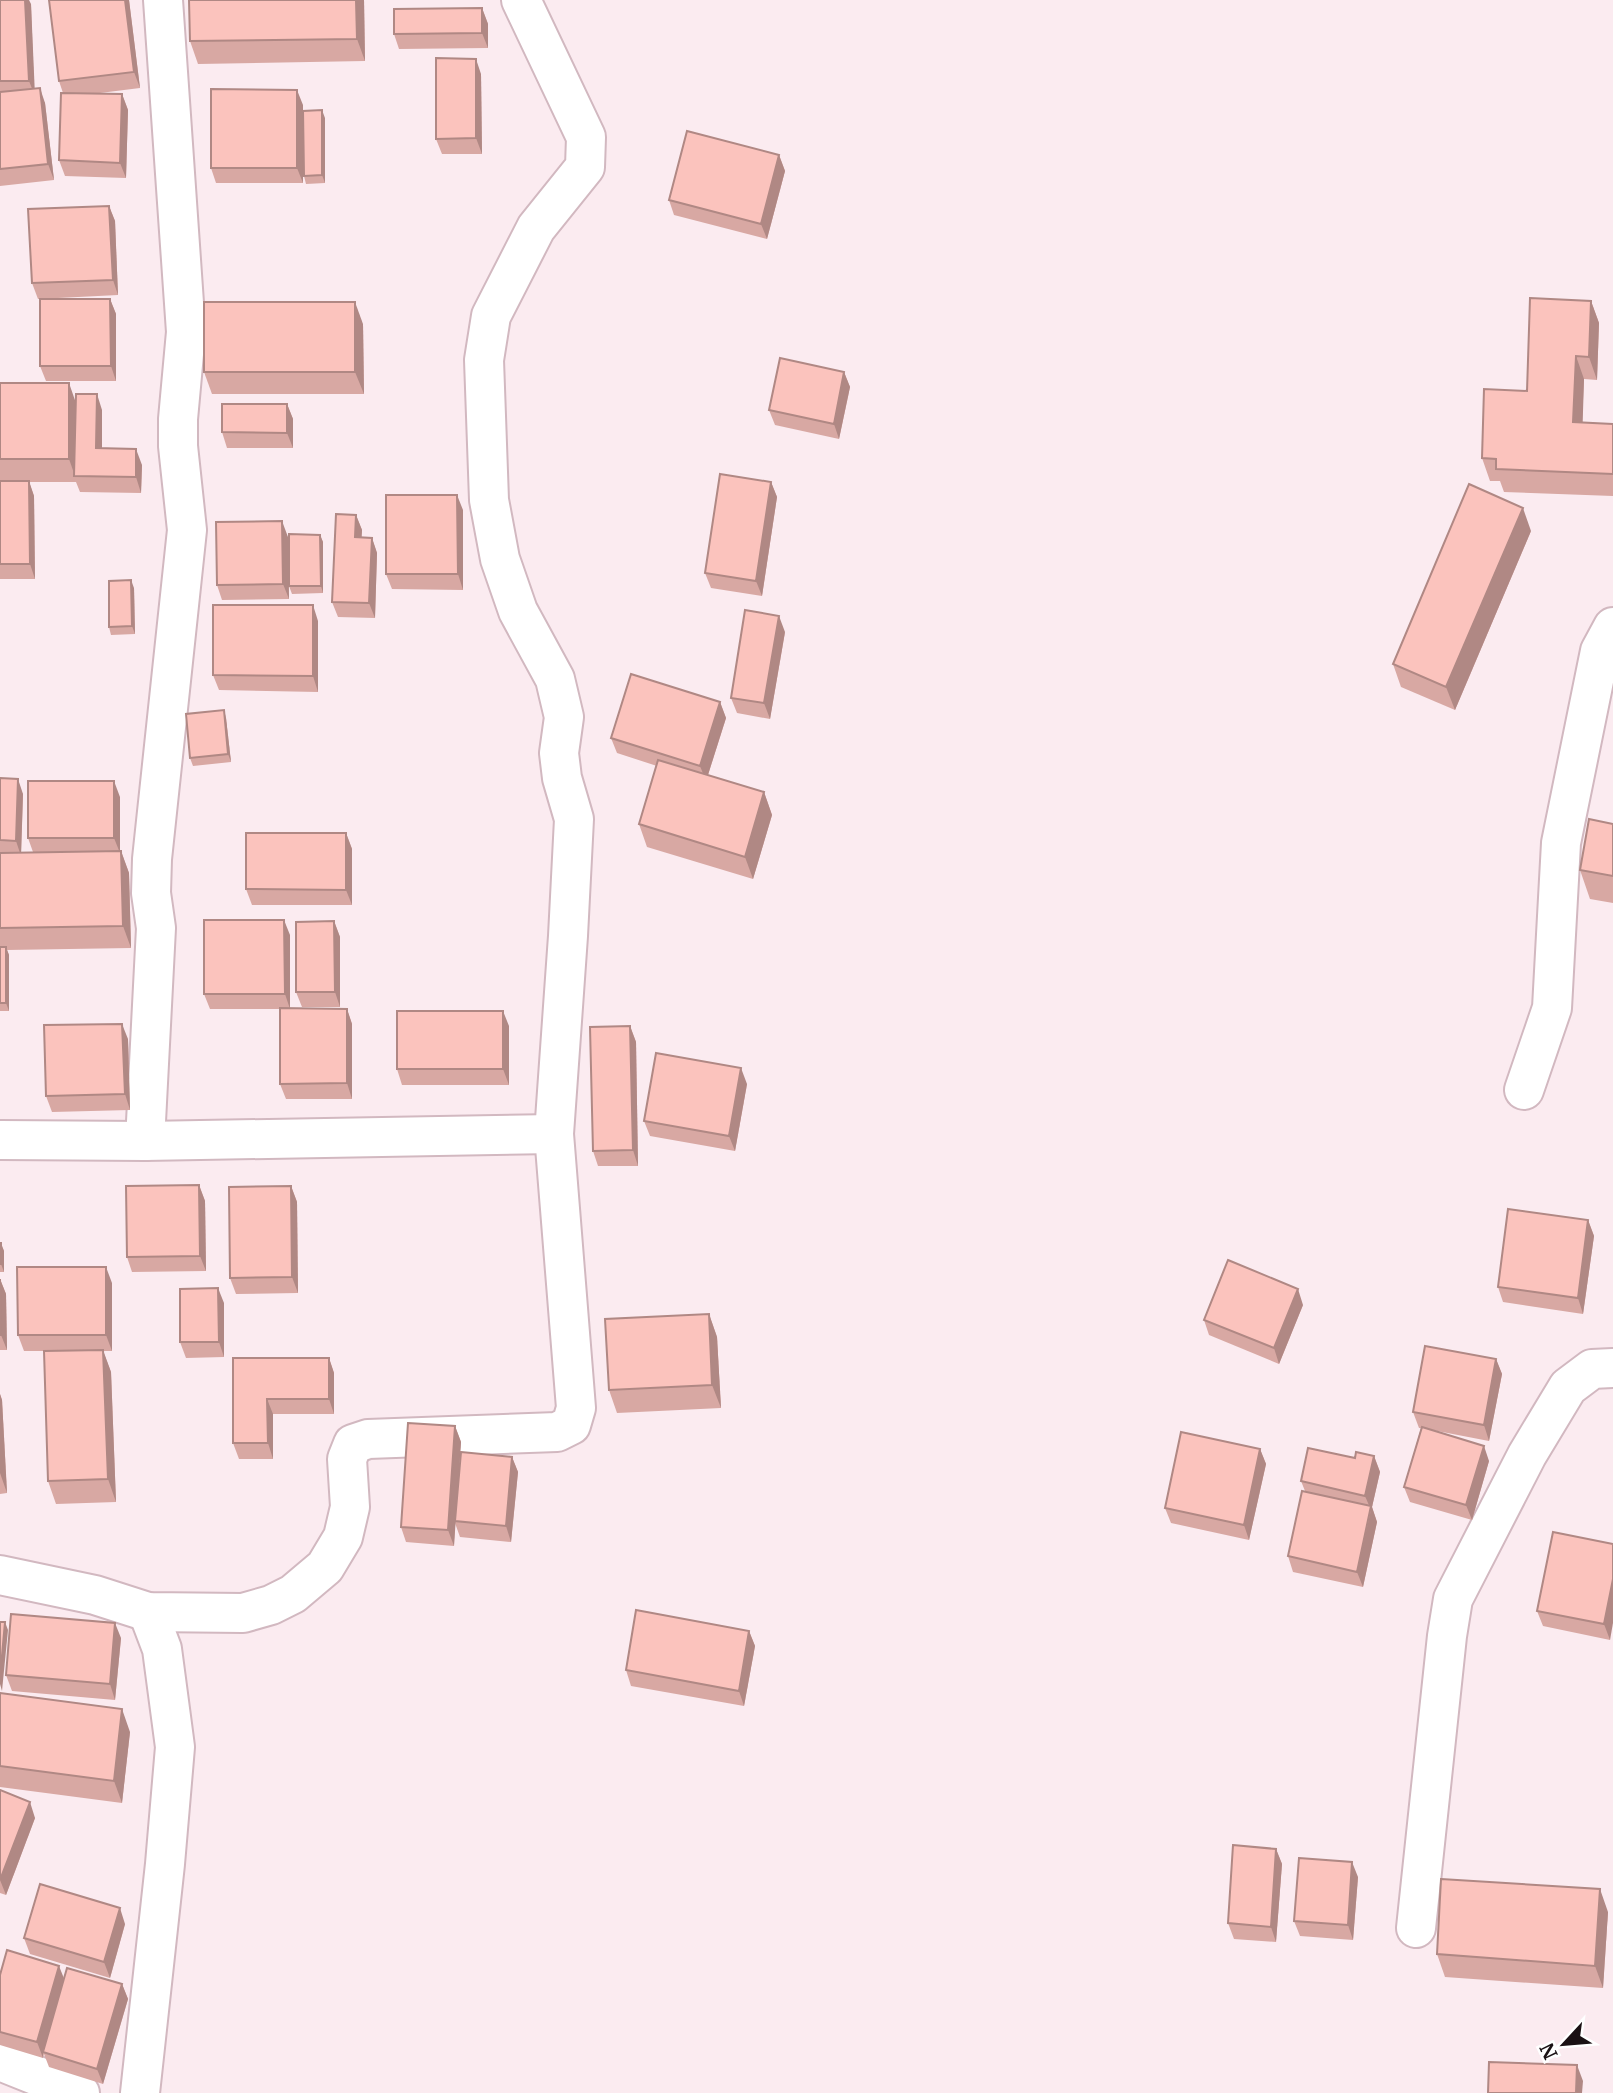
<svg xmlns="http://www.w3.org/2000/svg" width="1613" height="2093" font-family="Merriweather,serif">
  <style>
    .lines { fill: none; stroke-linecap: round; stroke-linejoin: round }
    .minor-casing { stroke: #d2b8c0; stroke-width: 42 }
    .minor { stroke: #fff; stroke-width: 38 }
    .wall { fill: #d8a8a3 }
    .shaded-wall { fill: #b08884 }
    .building { fill: #fbc3bd; stroke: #b08884; stroke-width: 2 }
  </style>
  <rect width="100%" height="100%" fill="#fbebf0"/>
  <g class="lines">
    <g class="minor-casing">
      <g id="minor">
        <path d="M1524,1090L1552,1008L1561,843L1600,651L1613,627"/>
        <path d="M0,1140L145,1141L554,1134"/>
        <path d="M145,1141L156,928L151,893L152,859L187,530L178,446V419L186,332L163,0"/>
        <path d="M0,1575L95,1595L148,1612L243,1613L271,1605L293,1594L325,1567L343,1537L350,1507L347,1459L353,1444L368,1439L557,1432L571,1425L576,1408L554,1134L568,936L574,819L562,778L559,753L564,717L555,679L518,611L500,559L489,500L484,360L491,316L536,228L585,167L586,137L521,0"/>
        <path d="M1416,1928L1447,1636L1453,1599L1527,1455L1568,1387L1592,1369L1613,1368"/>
        <path d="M0,2061L80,2093"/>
        <path d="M140,2093L165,1864L175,1747L162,1649L148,1612"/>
      </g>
    </g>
    <use href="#minor" class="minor"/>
  </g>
  <g class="wall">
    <path d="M0,0L31,4L34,88L45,103L54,180L0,186Z"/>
    <path d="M49,0H129L140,88L92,94H122L128,110L126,178L65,176L59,160L63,93L59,81Z"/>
    <path d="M189,0H364L365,61L198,64L190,41Z"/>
    <path d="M482,8L488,24V48L399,49L394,34Z"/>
    <path d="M481,74L482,154H442L436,139Z"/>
    <path d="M303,105V183H216L211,168Z"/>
    <path d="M325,118V183L306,184L304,176Z"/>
    <path d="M779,155L785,171L767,239L674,215L669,200Z"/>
    <path d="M109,206L115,221L118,295L38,299L32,283Z"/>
    <path d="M110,299L116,314V381H46L40,366Z"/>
    <path d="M1591,301L1599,323L1597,380L1584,379L1582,422L1613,424V496L1504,492L1500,481H1490L1482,458L1527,391Z"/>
    <path d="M363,324L364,394H212L204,372Z"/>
    <path d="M844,372L850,387L839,439L775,425L769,410Z"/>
    <path d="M0,383L102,410V448L142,465L141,493L80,492L76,482H29L34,496L35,579H0Z"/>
    <path d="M287,404L293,419V448H227L222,432Z"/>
    <path d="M771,482L777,497L762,596L711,588L705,573Z"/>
    <path d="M463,510V590L392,589L386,574Z"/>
    <path d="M356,515L362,530L361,537L372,538L377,553L375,618L338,617L332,602Z"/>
    <path d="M1531,531L1455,710L1401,687L1393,664Z"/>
    <path d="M320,535L323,542V593L292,594L289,586Z"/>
    <path d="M288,537L289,599L222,600L217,585Z"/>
    <path d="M134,588L135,634L111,635L109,627Z"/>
    <path d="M318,621V692L219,690L213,675Z"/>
    <path d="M785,632L770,719L737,713L731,698Z"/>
    <path d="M720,702L726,718L708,775L764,792L772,815L753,879L647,847L639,824L657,766L617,753L611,738Z"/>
    <path d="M226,718L231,762L193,766L190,758Z"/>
    <path d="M0,778L23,794L21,852H33L28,838L120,797V851H121L129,873L131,948L7,950L9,955V1011H0Z"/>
    <path d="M1613,824V903L1590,899L1580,870Z"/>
    <path d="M346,833L352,849V905H252L246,889Z"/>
    <path d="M334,921L340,937V1007H302L296,992Z"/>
    <path d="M290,935V1008L347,1009L352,1024V1099H286L280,1084V1009H210L204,994Z"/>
    <path d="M509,1026V1085H402L397,1069Z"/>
    <path d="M630,1026L636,1042L638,1166H598L593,1151Z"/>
    <path d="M128,1039L130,1110L52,1112L46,1096Z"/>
    <path d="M747,1084L735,1151L650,1136L644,1121Z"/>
    <path d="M199,1185L205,1201L206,1271L132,1272L127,1257Z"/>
    <path d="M291,1186L297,1202L298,1293L236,1294L230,1278Z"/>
    <path d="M1588,1220L1594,1236L1583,1314L1503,1302L1498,1287Z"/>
    <path d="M0,1243L4,1251V1272H0Z"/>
    <path d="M0,1279L6,1294L7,1350H0Z"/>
    <path d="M112,1283V1351H103L111,1372L116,1502L56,1504L48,1481L68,1351H24L18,1335Z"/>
    <path d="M224,1303V1357L186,1358L180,1342Z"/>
    <path d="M1303,1305L1279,1364L1209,1335L1204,1320Z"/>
    <path d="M709,1314L717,1337L721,1408L617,1413L609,1390Z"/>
    <path d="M233,1358H329L334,1373V1414H273V1459H239L233,1443Z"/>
    <path d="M1496,1359L1502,1374L1489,1441L1432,1430L1489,1461L1472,1520L1410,1502L1404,1487L1421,1428H1419L1413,1412Z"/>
    <path d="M0,1394L2,1400L7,1493L0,1494Z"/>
    <path d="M455,1426L461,1442L457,1492L512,1457L518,1472L511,1542L460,1537L455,1523L454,1546L406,1542L401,1527Z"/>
    <path d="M1260,1449L1266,1464L1249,1540L1171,1523L1165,1508Z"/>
    <path d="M1374,1456L1380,1472L1372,1507L1377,1522L1363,1587L1293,1572L1288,1556L1305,1491L1301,1481L1355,1458Z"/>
    <path d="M1613,1544L1610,1640L1543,1626L1537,1611Z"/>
    <path d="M749,1631L755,1646L744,1706L631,1686L626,1670Z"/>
    <path d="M121,1638L115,1700L12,1691L6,1675Z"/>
    <path d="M0,1693L130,1732L122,1803L0,1787Z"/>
    <path d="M0,1790L35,1818L6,1895L0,1893Z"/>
    <path d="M1276,1849L1282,1864L1276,1942L1234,1939L1228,1923Z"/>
    <path d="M1358,1877L1353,1940L1300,1936L1294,1921Z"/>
    <path d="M1608,1912L1603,1988L1445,1977L1437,1954Z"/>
    <path d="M125,1924L110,1978L30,1954L24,1938Z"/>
    <path d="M0,1975L122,1984L128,1999L103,2084L49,2067L44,2054L43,2058L0,2045Z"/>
  </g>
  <g class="shaded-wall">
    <path d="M25,0H29L31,4L35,96L29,81Z"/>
    <path d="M125,0H129L140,88L134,72Z"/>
    <path d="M356,0H364L365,61L357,39Z"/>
    <path d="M482,8L488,24V48L482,33Z"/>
    <path d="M476,59L481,74L482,154L476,138Z"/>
    <path d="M40,88L45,103L54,180L48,164Z"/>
    <path d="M297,90L303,105V183L297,168Z"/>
    <path d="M122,94L128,110L126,178L120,163Z"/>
    <path d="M322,110L325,118V183L322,175Z"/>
    <path d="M779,155L785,171L767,239L761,224Z"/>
    <path d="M109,206L115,221L118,295L113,280Z"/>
    <path d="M110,299L116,314V381L111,366Z"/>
    <path d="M1591,301L1599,323L1597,380L1589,357Z"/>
    <path d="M355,302L363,324L364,394L355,372Z"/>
    <path d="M1576,356L1584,379L1582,444L1573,422Z"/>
    <path d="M844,372L850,387L839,439L834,424Z"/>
    <path d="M69,383L77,406L75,476L69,459Z"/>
    <path d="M97,394L102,410V464L96,448Z"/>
    <path d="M287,404L293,419V448L287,433Z"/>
    <path d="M136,449L142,465L141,493L136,477Z"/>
    <path d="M29,481L34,496L35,579L30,564Z"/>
    <path d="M771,482L777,497L762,596L756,581Z"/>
    <path d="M457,495L463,510V590L458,574Z"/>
    <path d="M1523,508L1531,531L1455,710L1446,687Z"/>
    <path d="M356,515L362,530L361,552L355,537Z"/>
    <path d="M282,521L288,537L289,599L283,584Z"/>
    <path d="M320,535L323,542V593L321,586Z"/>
    <path d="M372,538L377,553L375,618L369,603Z"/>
    <path d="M131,580L134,588L135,634L132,626Z"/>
    <path d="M313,605L318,621V692L313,676Z"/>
    <path d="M779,616L785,632L770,719L764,703Z"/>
    <path d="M720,702L726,718L706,781L700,766Z"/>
    <path d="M224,710L226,718L231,762L228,754Z"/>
    <path d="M18,779L23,794L21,856L16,841Z"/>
    <path d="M114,781L120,797V853L114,838Z"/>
    <path d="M764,792L772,815L753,879L745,857Z"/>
    <path d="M346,833L352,849V905L346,890Z"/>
    <path d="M121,851L129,873L131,948L123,926Z"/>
    <path d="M284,920L290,935V1009L285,994Z"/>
    <path d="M334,921L340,937V1007L335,992Z"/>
    <path d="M6,947L9,955V1011L6,1003Z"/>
    <path d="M347,1009L352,1024V1099L347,1083Z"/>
    <path d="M503,1011L509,1026V1085L503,1069Z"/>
    <path d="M122,1024L128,1039L130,1110L125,1094Z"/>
    <path d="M630,1026L636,1042L638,1166L633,1150Z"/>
    <path d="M741,1068L747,1084L735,1151L729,1136Z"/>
    <path d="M199,1185L205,1201L206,1271L200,1256Z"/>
    <path d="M291,1186L297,1202L298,1293L292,1277Z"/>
    <path d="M1588,1220L1594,1236L1583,1314L1578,1298Z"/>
    <path d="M1,1243L4,1251V1272L1,1264Z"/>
    <path d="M106,1267L112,1283V1351L106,1335Z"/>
    <path d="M0,1279L6,1294L7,1350L1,1335Z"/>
    <path d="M218,1288L224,1303V1357L219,1342Z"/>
    <path d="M1298,1289L1303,1305L1279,1364L1274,1348Z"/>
    <path d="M709,1314L717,1337L721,1408L712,1385Z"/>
    <path d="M103,1350L111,1372L116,1502L108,1479Z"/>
    <path d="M329,1358L334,1373V1414L329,1399Z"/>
    <path d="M1496,1359L1502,1374L1489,1441L1484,1425Z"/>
    <path d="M0,1394L2,1400L7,1493L0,1473Z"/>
    <path d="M267,1399L273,1414V1459L268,1443Z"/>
    <path d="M455,1426L461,1442L454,1546L448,1530Z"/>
    <path d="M1484,1446L1489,1461L1472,1520L1466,1505Z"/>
    <path d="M1260,1449L1266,1464L1249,1540L1244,1525Z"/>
    <path d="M1374,1456L1380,1472L1372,1507L1377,1522L1363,1587L1357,1572L1371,1510L1365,1496Z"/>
    <path d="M512,1457L518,1472L511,1542L506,1526Z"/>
    <path d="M1613,1579V1623L1610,1640L1604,1624Z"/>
    <path d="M5,1622L8,1630L2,1691L0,1684V1678Z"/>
    <path d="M115,1623L121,1638L115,1700L110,1684Z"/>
    <path d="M749,1631L755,1646L744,1706L739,1691Z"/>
    <path d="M122,1709L130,1732L122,1803L114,1781Z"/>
    <path d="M30,1802L35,1818L6,1895L0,1880Z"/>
    <path d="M1276,1849L1282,1864L1276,1942L1271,1927Z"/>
    <path d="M1352,1862L1358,1877L1353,1940L1348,1925Z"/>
    <path d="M1600,1889L1608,1912L1603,1988L1595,1966Z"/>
    <path d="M120,1908L125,1924L110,1978L104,1962Z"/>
    <path d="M59,1966L65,1981L43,2052V2058L37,2042Z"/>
    <path d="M122,1984L128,1999L103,2084L97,2069Z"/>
    <path d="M1577,2065L1583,2081L1582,2093H1576Z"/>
  </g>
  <g class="building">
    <path d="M0,0H25L29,81H0Z"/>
    <path d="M49,0H125L134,72L59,81Z"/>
    <path d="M189,0H356L357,39L190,41Z"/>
    <path d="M482,8V33L394,34V9Z"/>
    <path d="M436,58L476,59V138L436,139Z"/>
    <path d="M40,88L48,164L0,169V92Z"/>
    <path d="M211,89L297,90V168H211Z"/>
    <path d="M61,93L122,94L120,163L59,160Z"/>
    <path d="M322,110V175L304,176L303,111Z"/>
    <path d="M687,131L779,155L761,224L669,200Z"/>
    <path d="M109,206L113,280L32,283L28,209Z"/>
    <path d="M1530,298L1591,301L1589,357L1576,356L1573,422L1613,424V474L1496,469V459L1482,458L1484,389L1527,391Z"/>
    <path d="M40,299H110L111,366H40Z"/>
    <rect x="204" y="302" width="151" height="70"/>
    <path d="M780,358L844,372L834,424L769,410Z"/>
    <rect x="0" y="383" width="69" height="76"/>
    <path d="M76,394H97L96,448L136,449V477L74,476Z"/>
    <path d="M222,404H287V433L222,432Z"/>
    <path d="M720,474L771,482L756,581L705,573Z"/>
    <path d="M0,481H29L30,564H0Z"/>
    <path d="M1469,484L1523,508L1446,687L1393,664Z"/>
    <path d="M386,495H457L458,574H386Z"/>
    <path d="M336,514L356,515L355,537L372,538L369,603L332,602Z"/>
    <path d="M282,521L283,584L217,585L216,522Z"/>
    <path d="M289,534L320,535L321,586H289Z"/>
    <path d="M131,580L132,626L109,627V581Z"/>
    <path d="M213,605H313V676L213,675Z"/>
    <path d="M745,610L779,616L764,703L731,698Z"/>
    <path d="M631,674L720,702L700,766L611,738Z"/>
    <path d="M224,710L228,754L190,758L186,714Z"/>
    <path d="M658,760L764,792L745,857L639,824Z"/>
    <path d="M0,778L18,779L16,841L0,840Z"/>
    <rect x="28" y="781" width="86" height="57"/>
    <path d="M1589,819L1613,824V876L1580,870Z"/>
    <path d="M246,833H346V890L246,889Z"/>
    <path d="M121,851L123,926L0,928V853Z"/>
    <path d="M204,920H284L285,994H204Z"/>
    <path d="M334,921L335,992H296V922Z"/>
    <rect x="0" y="947" width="6" height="56"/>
    <path d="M280,1008L347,1009V1083L280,1084Z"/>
    <rect x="397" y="1011" width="106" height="58"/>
    <path d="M122,1024L125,1094L46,1096L44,1025Z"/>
    <path d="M630,1026L633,1150L593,1151L590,1027Z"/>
    <path d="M656,1053L741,1068L729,1136L644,1121Z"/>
    <path d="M199,1185L200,1256L127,1257L126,1186Z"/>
    <path d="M291,1186L292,1277L230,1278L229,1187Z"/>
    <path d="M1508,1209L1588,1220L1578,1298L1498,1287Z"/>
    <rect x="0" y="1243" width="1" height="21"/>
    <path d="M1228,1260L1298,1289L1274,1348L1204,1320Z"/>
    <path d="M17,1267H106V1335H18Z"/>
    <path d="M0,1279L1,1335H0Z"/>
    <path d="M218,1288L219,1342H180V1289Z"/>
    <path d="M709,1314L712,1385L609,1390L605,1319Z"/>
    <path d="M1425,1346L1496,1359L1484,1425L1413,1412Z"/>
    <path d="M103,1350L108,1479L48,1481L44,1351Z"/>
    <path d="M233,1358H329V1399H267L268,1443H233Z"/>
    <path d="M408,1423L455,1426L448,1530L401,1527Z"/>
    <path d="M1422,1427L1484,1446L1466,1505L1404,1487Z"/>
    <path d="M1181,1432L1260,1449L1244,1525L1165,1508Z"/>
    <path d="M1308,1448L1355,1458L1356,1452L1374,1456L1365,1496L1301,1481Z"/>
    <path d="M461,1452L512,1457L506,1526L455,1521Z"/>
    <path d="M1302,1491L1371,1506L1357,1572L1288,1556Z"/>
    <path d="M1553,1532L1613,1544V1579L1604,1624L1537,1611Z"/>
    <path d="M636,1610L749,1631L739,1691L626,1670Z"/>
    <path d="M11,1614L115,1623L110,1684L6,1675Z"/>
    <path d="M0,1622H5L0,1678Z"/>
    <path d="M0,1693L122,1709L114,1781L0,1766Z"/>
    <path d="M0,1790L30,1802L0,1880Z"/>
    <path d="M1233,1845L1276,1849L1271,1927L1228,1923Z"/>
    <path d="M1299,1858L1352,1862L1348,1925L1294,1921Z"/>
    <path d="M1441,1879L1600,1889L1595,1966L1437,1954Z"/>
    <path d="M40,1884L120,1908L104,1962L24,1938Z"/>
    <path d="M7,1950L59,1966L37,2042L0,2032V1975Z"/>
    <path d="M67,1968L122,1984L97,2069L43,2052Z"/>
    <path d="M1489,2062L1577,2065L1576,2093H1488Z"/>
  </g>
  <g transform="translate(1564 2044) rotate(244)" stroke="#ffffff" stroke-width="5" paint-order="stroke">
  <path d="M0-5L12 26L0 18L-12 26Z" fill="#1a1114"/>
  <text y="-10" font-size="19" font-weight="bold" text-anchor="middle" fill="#1a1114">N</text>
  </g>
</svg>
